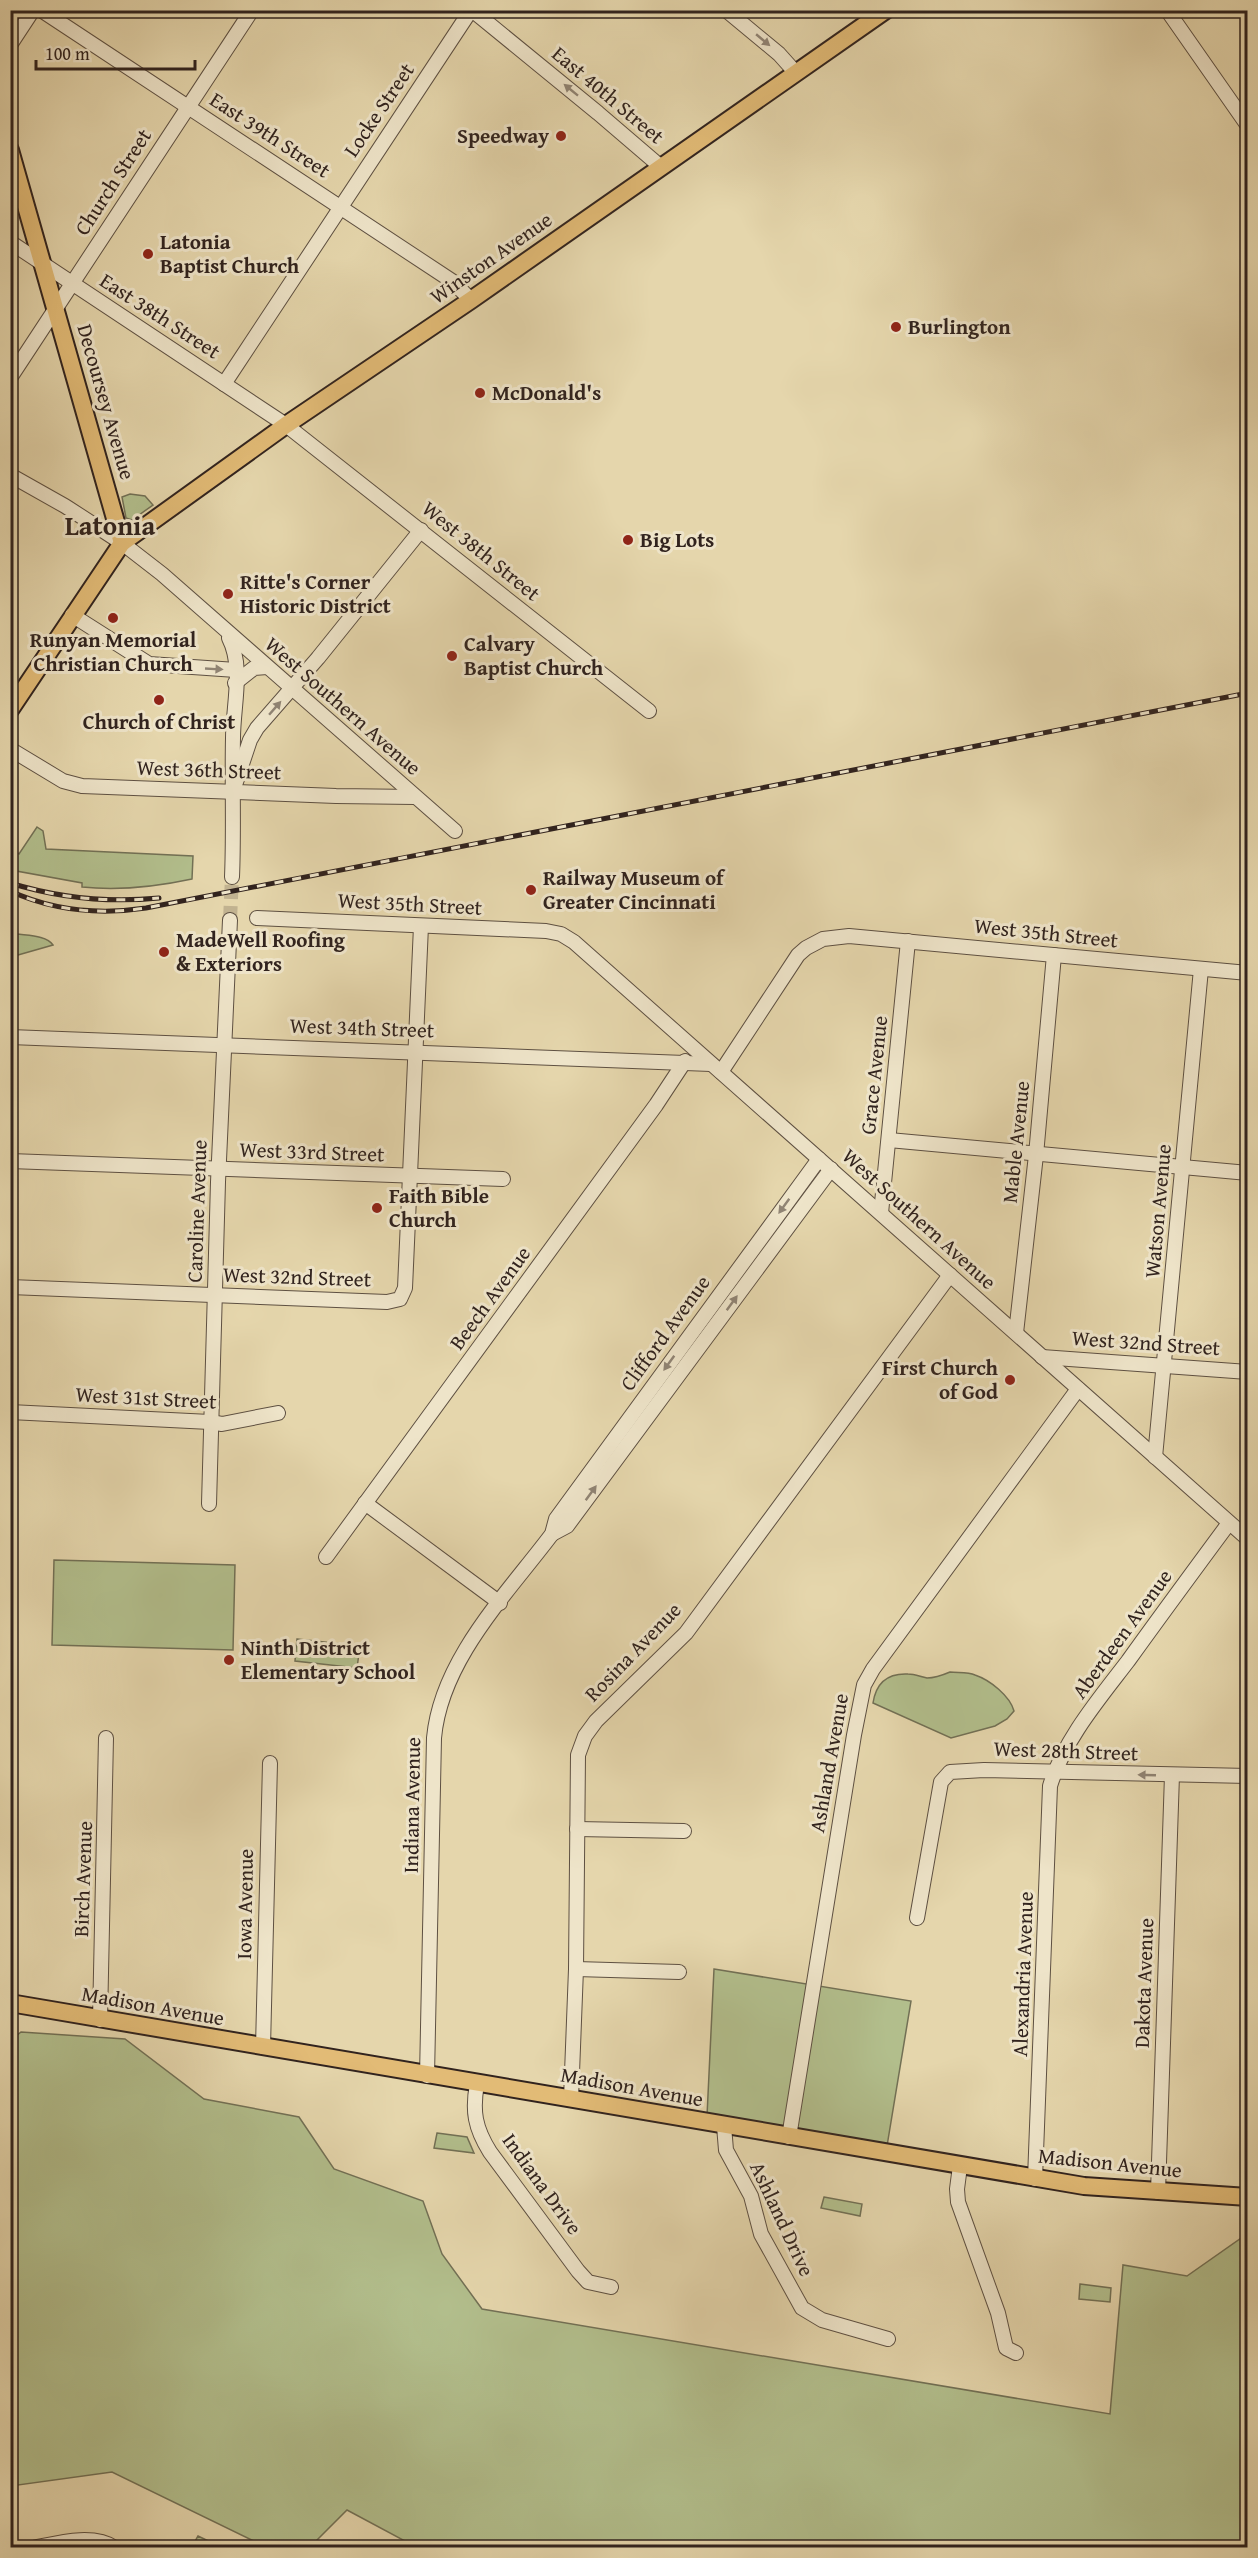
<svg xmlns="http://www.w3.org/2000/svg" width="1258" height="2558" font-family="'Gentium Book Plus',serif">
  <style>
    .green { fill: #b2be8c; stroke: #727055; stroke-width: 1.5 }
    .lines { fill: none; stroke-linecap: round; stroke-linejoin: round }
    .minor-tunnel { stroke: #c1b290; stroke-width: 14; stroke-dasharray: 14 7; stroke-linecap: butt }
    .minor-casing { stroke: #5e5042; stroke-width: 16 }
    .major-casing { stroke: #31231e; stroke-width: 20 }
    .minor { stroke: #eee4c9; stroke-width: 14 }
    .major { stroke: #e2bb76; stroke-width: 16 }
    .rail-casing { stroke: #31231e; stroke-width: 5 }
    .rail { stroke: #eee4c9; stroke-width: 3; stroke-dasharray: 9; stroke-linecap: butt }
    .oneway { fill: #908474 }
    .poi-dot { fill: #8f2418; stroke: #eee4c9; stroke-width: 2 }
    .labels { text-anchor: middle; stroke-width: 6; stroke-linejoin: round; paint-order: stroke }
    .street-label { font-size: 21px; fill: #31231e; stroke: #eee4c9 }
    .poi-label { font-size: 21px; font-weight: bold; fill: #31231e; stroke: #eee4c9; text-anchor: start }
    .district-label { font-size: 27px; font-weight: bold; fill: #31231e; stroke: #eee4c9 }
  </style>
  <rect width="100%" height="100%" fill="#e5d6ac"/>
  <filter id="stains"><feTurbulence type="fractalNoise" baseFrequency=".00333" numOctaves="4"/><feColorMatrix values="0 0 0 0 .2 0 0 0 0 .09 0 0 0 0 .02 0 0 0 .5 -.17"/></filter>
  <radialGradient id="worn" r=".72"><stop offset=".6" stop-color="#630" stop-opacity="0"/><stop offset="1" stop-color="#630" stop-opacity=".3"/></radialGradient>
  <g class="green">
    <path d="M130,494L145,496L153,505L132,520L126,518L122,497Z"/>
    <path d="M37,827L43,831L46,849L193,856L192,879C155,887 120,891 82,887V883L11,870V849L19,854Z"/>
    <path d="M11,933C23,936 46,934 53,945L11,957Z"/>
    <path d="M54,1560L235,1565L233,1650L52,1645Z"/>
    <path d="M297,1639L360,1646L357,1668L295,1661Z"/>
    <path d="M950,1672C958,1673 968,1672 975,1675C990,1680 1010,1696 1014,1711L1007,1719L995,1726L951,1738L873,1703C876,1683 888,1673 908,1674C915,1674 921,1677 927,1678C935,1678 943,1675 950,1672Z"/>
    <path d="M714,1969L911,2001L887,2146L707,2116Z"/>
    <path d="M21,2032L125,2039L204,2099L299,2117L334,2169L423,2201L442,2254L482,2309L1110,2414L1123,2265L1187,2276L1247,2234V2547L418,2548L347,2510L310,2547H266L112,2472L11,2486L10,2041Z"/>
    <path d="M437,2133L467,2137L474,2153L434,2148Z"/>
    <path d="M824,2197L862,2204L860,2216L821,2208Z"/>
    <path d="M1080,2284L1111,2288L1110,2302L1079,2299Z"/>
    <path d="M198,2536L221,2547H203L194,2543Z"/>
  </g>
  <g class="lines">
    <path class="minor-tunnel" d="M230,920L232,877"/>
    <g class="minor-casing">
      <g id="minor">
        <path d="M41,10L452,281L471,300"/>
        <path d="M472,10L598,113L661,167"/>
        <path d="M726,10L779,54L796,73"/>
        <path d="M1167,10L1248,126"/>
        <path d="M10,45L33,10"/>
        <path d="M10,242L286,425L649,711"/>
        <path d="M10,378L252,10"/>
        <path d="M224,384L471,10"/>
        <path d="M10,475L65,506L122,543L162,574L455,831"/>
        <path d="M72,615L149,664L236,670"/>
        <path d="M229,638C244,667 233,706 233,738C232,785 234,831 232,877"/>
        <path d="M235,683L254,668L267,667"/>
        <path d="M10,749L63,781L82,786L336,796L415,797"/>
        <path d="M233,791L250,740L257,728L318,658L421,530"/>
        <path d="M257,918L546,931L561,934L574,942L1248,1539"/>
        <path d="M10,1037L711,1064"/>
        <path d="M721,1072L798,955L806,948L823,939L849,936L1248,973"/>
        <path d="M889,1140L1248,1173"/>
        <path d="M10,1161L503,1179"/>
        <path d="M881,1213L908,941"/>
        <path d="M10,1287L387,1302L400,1299L405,1288L421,926"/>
        <path d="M1016,1333L1036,1155L1054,955"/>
        <path d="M1042,1357L1248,1372"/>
        <path d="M10,1412L210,1422L222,1424L278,1413"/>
        <path d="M1155,1457L1201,969"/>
        <path d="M365,1503L500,1603"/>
        <path d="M209,1504L218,1182L230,920"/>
        <path d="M552,1534L567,1526L831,1169"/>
        <path d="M326,1557L656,1105L685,1061"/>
        <path d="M577,1829L684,1831"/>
        <path d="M917,1918L941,1782L950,1772L984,1770L1248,1776"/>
        <path d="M576,1969L679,1972"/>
        <path d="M100,2020L106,1738"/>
        <path d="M263,2047L270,1763"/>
        <path d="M427,2076L434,1738C441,1660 506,1595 552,1534L556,1519L819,1159"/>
        <path d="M477,2084C472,2111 475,2128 490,2152L578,2271L588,2282L611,2287"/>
        <path d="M571,2099L576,1969L578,1755L585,1736L596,1721L686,1633L950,1275"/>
        <path d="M724,2126L726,2150L751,2196L761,2234L802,2308L822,2320L888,2339"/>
        <path d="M789,2137L854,1735L864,1685L873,1669L1078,1389"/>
        <path d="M960,2166L957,2189L958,2202L998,2313L1006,2348L1016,2353"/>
        <path d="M1035,2179L1050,1786C1064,1740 1099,1699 1128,1661C1161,1615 1195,1569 1229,1523"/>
        <path d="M1158,2192L1172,1775"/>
        <path d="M33,2548C58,2543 93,2533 115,2548"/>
      </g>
    </g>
    <g class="major-casing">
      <g id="major">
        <path d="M10,150L122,543"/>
        <path d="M10,710L122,543L286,425L471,300L886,10"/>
        <path d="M10,2003L1084,2186L1248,2197"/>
      </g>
    </g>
    <use href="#minor" class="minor"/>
    <use href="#major" class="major"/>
    <g class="rail-casing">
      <g id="rail">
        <path d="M10,883C59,898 108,903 159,898"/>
        <path d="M10,891C54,911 99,915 146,908L1248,693"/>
      </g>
    </g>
    <use href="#rail" class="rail"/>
  </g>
  <defs><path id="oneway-solid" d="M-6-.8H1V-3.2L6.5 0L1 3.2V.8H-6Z" transform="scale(1.5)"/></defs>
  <g class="oneway">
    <use href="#oneway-solid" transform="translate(763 40) rotate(40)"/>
    <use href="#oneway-solid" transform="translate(571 90) rotate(-141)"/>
    <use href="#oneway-solid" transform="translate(214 669) rotate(3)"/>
    <use href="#oneway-solid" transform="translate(275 708) rotate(-49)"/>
    <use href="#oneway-solid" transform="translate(784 1206) rotate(126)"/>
    <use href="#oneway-solid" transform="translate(732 1303) rotate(-54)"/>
    <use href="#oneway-solid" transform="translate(669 1363) rotate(126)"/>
    <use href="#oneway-solid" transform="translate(591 1493) rotate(-54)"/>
    <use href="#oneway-solid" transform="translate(1147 1775) rotate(-178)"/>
  </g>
  <g class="poi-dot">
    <circle cx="561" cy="136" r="6"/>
    <circle cx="148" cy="254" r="6"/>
    <circle cx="896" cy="327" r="6"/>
    <circle cx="480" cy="393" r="6"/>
    <circle cx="628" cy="540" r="6"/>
    <circle cx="228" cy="594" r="6"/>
    <circle cx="113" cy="618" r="6"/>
    <circle cx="452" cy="656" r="6"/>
    <circle cx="159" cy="700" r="6"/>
    <circle cx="531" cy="890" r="6"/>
    <circle cx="164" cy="952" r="6"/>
    <circle cx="377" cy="1208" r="6"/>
    <circle cx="1010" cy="1380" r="6"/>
    <circle cx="229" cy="1660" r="6"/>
  </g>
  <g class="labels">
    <g class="street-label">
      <text transform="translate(608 95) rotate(40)" y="7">East 40th Street</text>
      <text transform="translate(379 110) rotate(-56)" y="7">Locke Street</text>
      <text transform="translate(270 135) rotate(33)" y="7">East 39th Street</text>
      <text transform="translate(113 182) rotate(-57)" y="7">Church Street</text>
      <text transform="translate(491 258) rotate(-35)" y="7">Winston Avenue</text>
      <text transform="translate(160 316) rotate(33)" y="7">East 38th Street</text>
      <text transform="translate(106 402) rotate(74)" y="7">Decoursey Avenue</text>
      <text transform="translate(481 551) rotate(39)" y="7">West 38th Street</text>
      <text transform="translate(343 706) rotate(41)" y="7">West Southern Avenue</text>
      <text transform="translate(209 770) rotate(2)" y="7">West 36th Street</text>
      <text transform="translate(410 904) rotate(3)" y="7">West 35th Street</text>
      <text transform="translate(1046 933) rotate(6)" y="7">West 35th Street</text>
      <text transform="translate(362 1028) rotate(2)" y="7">West 34th Street</text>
      <text transform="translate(874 1075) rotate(-84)" y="7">Grace Avenue</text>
      <text transform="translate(1016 1142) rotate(-84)" y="7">Mable Avenue</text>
      <text transform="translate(312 1152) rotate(2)" y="7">West 33rd Street</text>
      <text transform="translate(197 1211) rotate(-88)" y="7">Caroline Avenue</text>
      <text transform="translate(1158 1211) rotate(-85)" y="7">Watson Avenue</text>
      <text transform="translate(919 1219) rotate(42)" y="7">West Southern Avenue</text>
      <text transform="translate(297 1277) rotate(2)" y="7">West 32nd Street</text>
      <text transform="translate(490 1298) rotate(-54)" y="7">Beech Avenue</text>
      <text transform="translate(665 1333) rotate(-54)" y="7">Clifford Avenue</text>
      <text transform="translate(1146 1343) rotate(4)" y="7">West 32nd Street</text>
      <text transform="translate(146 1398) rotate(3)" y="7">West 31st Street</text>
      <text transform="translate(1122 1634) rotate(-54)" y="7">Aberdeen Avenue</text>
      <text transform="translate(633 1652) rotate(-46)" y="7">Rosina Avenue</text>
      <text transform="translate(1066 1751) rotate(2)" y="7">West 28th Street</text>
      <text transform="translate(829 1763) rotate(-80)" y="7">Ashland Avenue</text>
      <text transform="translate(412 1805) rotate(-89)" y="7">Indiana Avenue</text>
      <text transform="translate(83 1879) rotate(-88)" y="7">Birch Avenue</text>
      <text transform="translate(245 1904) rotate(-89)" y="7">Iowa Avenue</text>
      <text transform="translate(1023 1974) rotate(-88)" y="7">Alexandria Avenue</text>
      <text transform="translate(1144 1983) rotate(-88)" y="7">Dakota Avenue</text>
      <text transform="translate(153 2006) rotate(10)" y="7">Madison Avenue</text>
      <text transform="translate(632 2087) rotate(10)" y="7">Madison Avenue</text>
      <text transform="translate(1110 2163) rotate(6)" y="7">Madison Avenue</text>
      <text transform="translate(542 2184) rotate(54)" y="7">Indiana Drive</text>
      <text transform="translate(782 2219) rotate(65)" y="7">Ashland Drive</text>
    </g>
    <g class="poi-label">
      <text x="549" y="143" text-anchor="end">Speedway</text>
      <text x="160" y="249">Latonia<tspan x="160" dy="24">Baptist Church</tspan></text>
      <text x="908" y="334">Burlington</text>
      <text x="492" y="400">McDonald's</text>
      <text x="640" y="547">Big Lots</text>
      <text x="240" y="589">Ritte's Corner<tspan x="240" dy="24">Historic District</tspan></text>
      <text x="113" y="647" text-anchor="middle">Runyan Memorial<tspan x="113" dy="24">Christian Church</tspan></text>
      <text x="464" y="651">Calvary<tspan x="464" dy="24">Baptist Church</tspan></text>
      <text x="159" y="729" text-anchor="middle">Church of Christ</text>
      <text x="543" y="885">Railway Museum of<tspan x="543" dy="24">Greater Cincinnati</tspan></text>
      <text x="176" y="947">MadeWell Roofing<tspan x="176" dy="24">&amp; Exteriors</tspan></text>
      <text x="389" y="1203">Faith Bible<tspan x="389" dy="24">Church</tspan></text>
      <text x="998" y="1375" text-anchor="end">First Church<tspan x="998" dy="24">of God</tspan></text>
      <text x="241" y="1655">Ninth District<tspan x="241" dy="24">Elementary School</tspan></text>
    </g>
    <g class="district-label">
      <text x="110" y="535">Latonia</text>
    </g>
  </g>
  <rect width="1258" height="2558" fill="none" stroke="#e5d6ac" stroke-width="36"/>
  <rect x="12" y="12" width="1234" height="2534" fill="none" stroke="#31231e" stroke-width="3"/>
  <rect x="18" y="18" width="1222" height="2522" fill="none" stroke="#31231e" stroke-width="1.5"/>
  <path d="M36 60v9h159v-9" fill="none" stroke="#31231e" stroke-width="3"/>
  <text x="45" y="60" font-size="18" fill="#31231e" stroke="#eee4c9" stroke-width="4.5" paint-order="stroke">100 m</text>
  <rect width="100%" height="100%" filter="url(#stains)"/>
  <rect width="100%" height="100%" fill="url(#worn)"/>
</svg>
